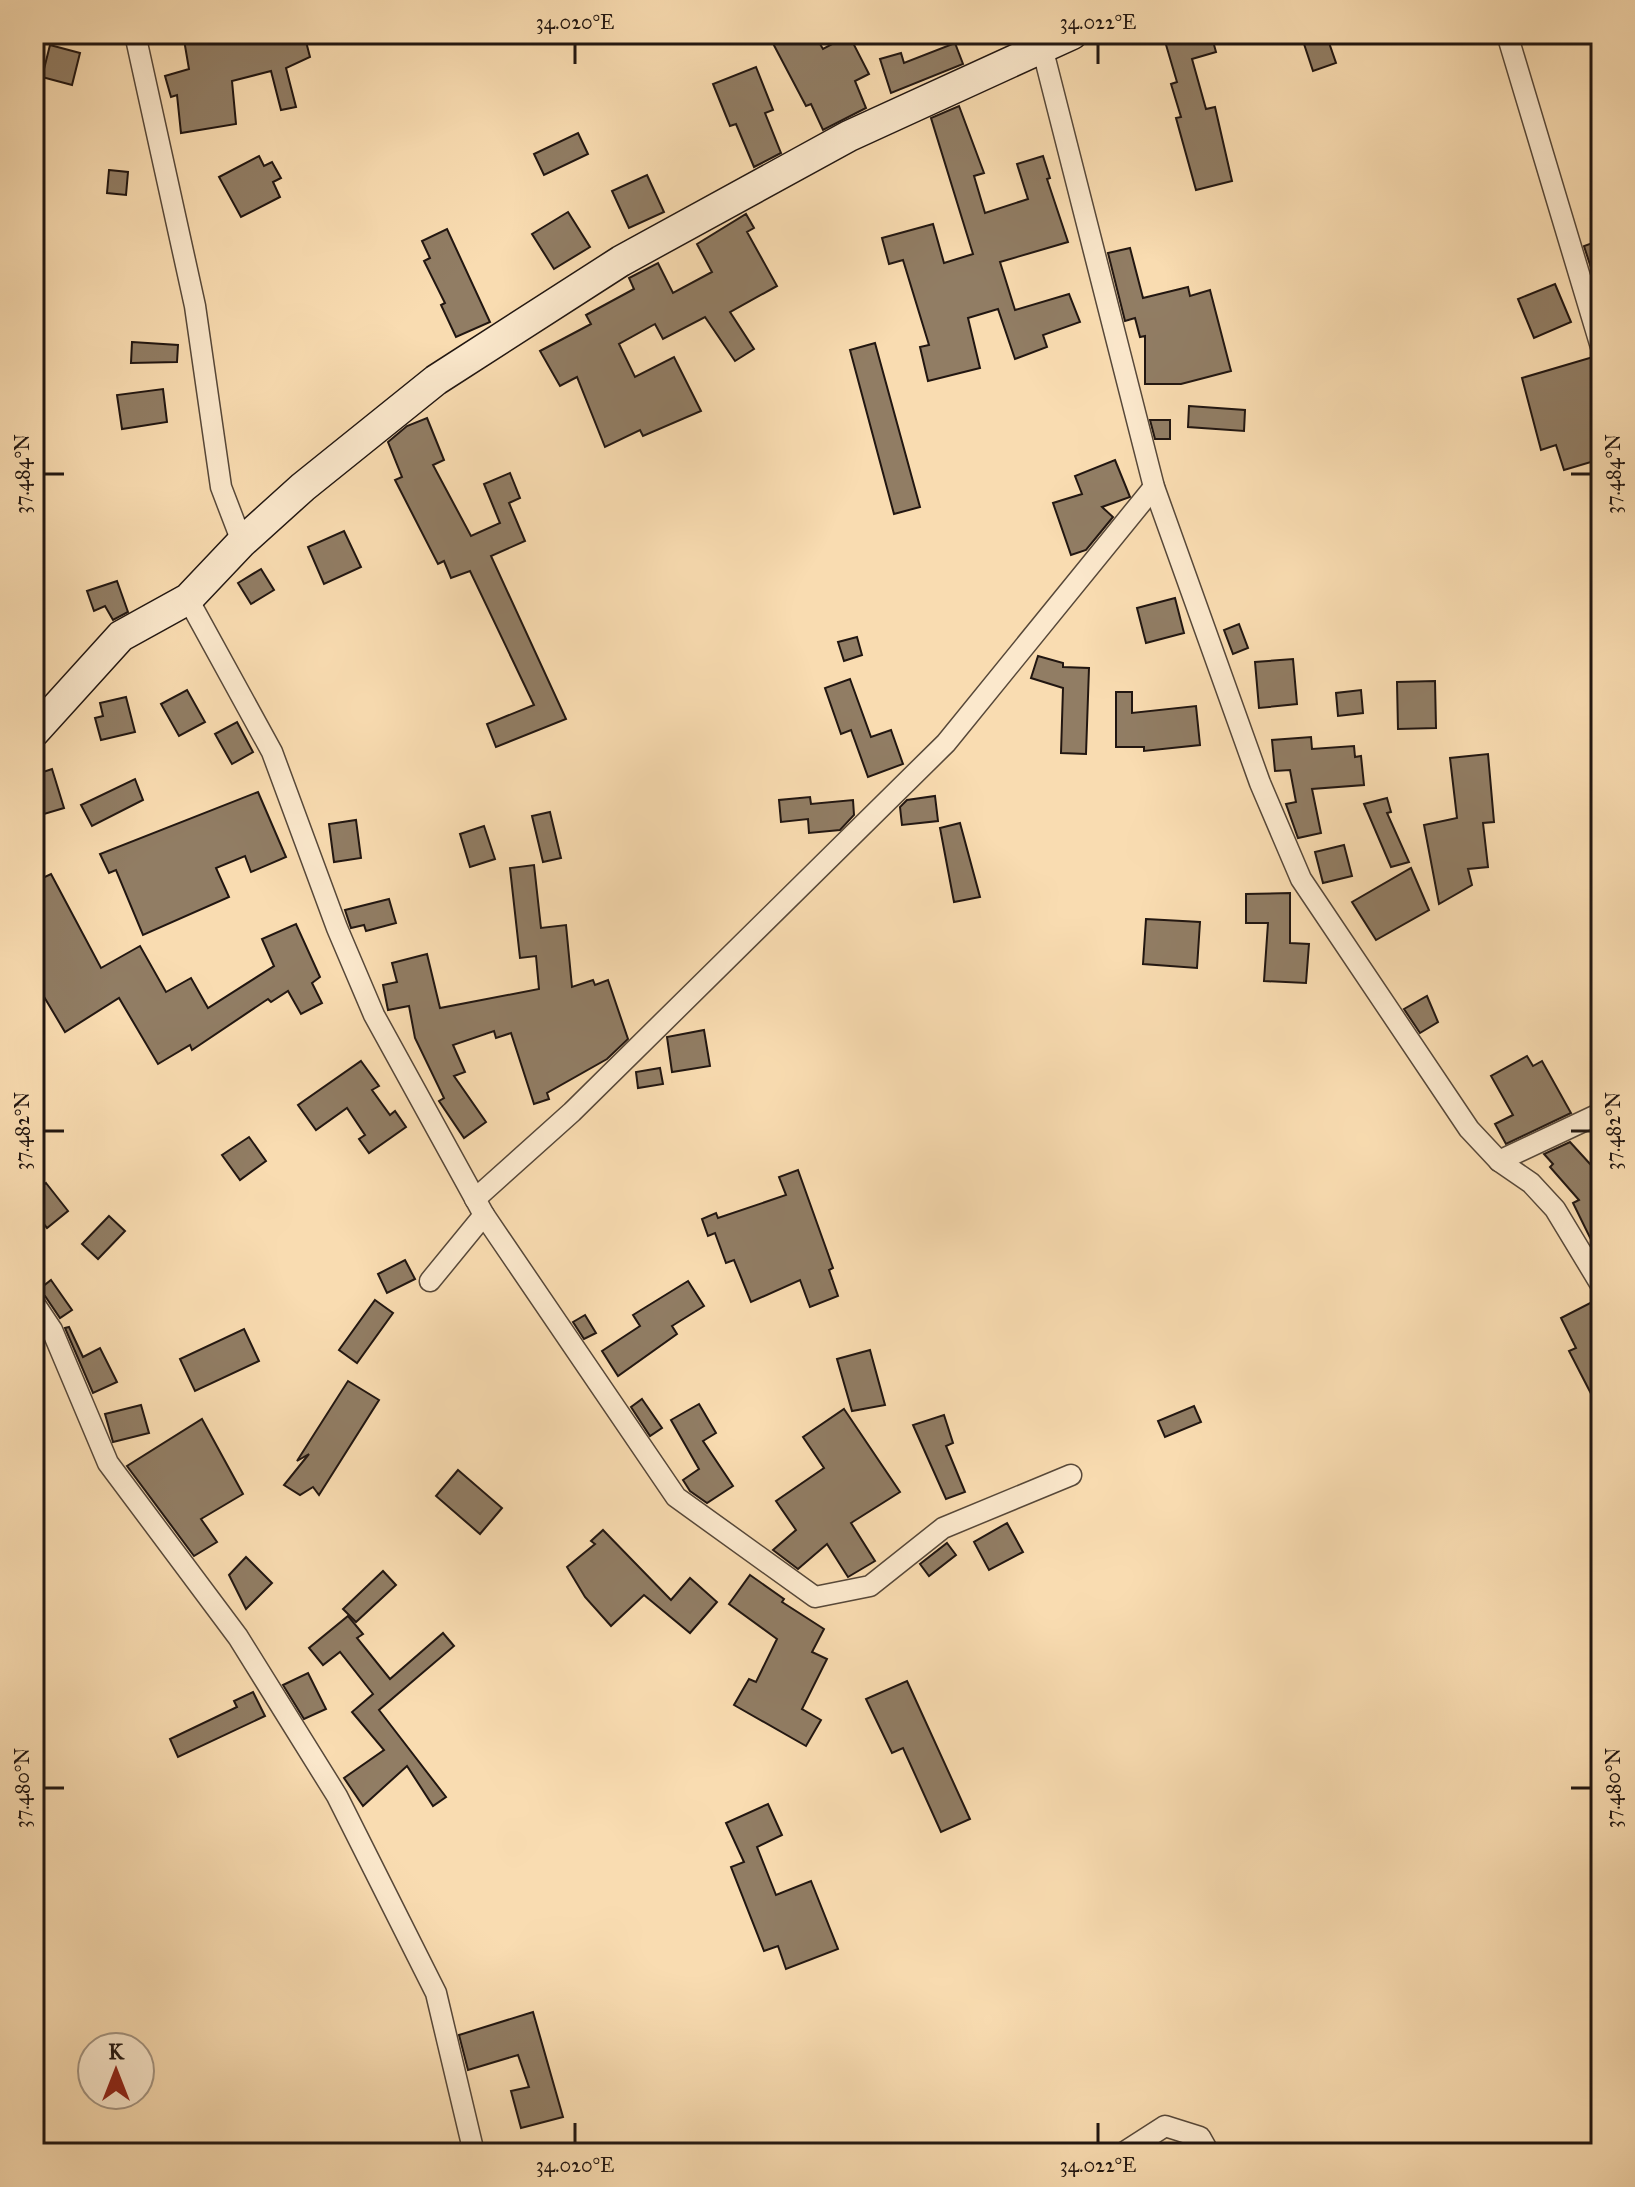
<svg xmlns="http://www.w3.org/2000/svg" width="1635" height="2187" font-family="'IM FELL Great Primer',serif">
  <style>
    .building { fill: #917d64; stroke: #211611; stroke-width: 2 }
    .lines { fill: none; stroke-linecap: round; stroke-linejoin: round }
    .street-casing { stroke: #574839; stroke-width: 23 }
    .secondary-casing { stroke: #211611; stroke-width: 33 }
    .street { stroke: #fbe8cc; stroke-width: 20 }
    .secondary { stroke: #fbe8cc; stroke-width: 30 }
    .ticks { fill: none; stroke: #211611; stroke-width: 3 }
    .neatline { fill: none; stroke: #211611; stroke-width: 3 }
    .ticks-label { font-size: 20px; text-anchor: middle; fill: #211611 }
  </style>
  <rect width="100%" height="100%" fill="#f9dcb1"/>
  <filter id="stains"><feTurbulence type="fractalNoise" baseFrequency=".0025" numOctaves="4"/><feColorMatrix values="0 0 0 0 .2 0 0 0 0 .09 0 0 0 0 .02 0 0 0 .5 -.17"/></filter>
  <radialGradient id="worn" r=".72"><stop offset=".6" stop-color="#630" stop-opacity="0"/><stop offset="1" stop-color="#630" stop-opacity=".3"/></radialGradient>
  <g class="building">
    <path d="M183,34H304L310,57L286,68L296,107L281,110L271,71L232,81L236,124L181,133L177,95L171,97L165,76L189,69Z"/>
    <path d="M768,34H814L823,49L849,35L869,74L855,81L866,108L823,130L811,104L806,106Z"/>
    <path d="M1177,34H1211L1216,52L1192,59L1206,109L1215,107L1232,181L1196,190L1176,118L1181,117L1171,84L1177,82L1164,38Z"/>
    <path d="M1305,34H1326L1336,63L1313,71L1302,38Z"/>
    <path d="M955,43L963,64L891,93L880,59L901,53L904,63Z"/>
    <path d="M50,45L80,53L72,85L42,77Z"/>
    <path d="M756,67L773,110L765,113L781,153L754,167L736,124L730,126L713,84Z"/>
    <path d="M959,106L984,173L974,176L985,213L1028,199L1017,164L1043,156L1050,178L1047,179L1068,242L1000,262L1015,310L1069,294L1080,322L1043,335L1047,347L1015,359L998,309L968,318L980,368L928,381L920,347L929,345L903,260L889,264L882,238L933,224L944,263L973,254L931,118Z"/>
    <path d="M578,133L588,154L544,175L534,154Z"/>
    <path d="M259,156L264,166L272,162L281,178L273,182L280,197L241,217L219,177Z"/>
    <path d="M109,170L128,172L126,195L107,193Z"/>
    <path d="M647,175L664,212L629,228L612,191Z"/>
    <path d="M568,212L590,247L554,269L532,234Z"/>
    <path d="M746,214L754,228L747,232L777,286L730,312L754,349L735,361L705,317L663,339L655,324L619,344L635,377L674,357L701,411L643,436L640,430L605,447L577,377L560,386L540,351L591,324L586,315L634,289L629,278L658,263L673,293L712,272L697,244Z"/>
    <path d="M447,229L490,322L456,337L441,305L445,303L424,261L430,258L422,241Z"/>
    <path d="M1601,240V267L1592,271L1584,246Z"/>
    <path d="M1130,248L1143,298L1188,287L1190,296L1210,290L1231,371L1181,384H1145V336L1140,337L1135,318L1125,321L1108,253Z"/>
    <path d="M1555,284L1571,322L1534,338L1518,299Z"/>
    <path d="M132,342L178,345L177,362L131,363Z"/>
    <path d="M875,343L920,507L894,514L850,350Z"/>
    <path d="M1593,357L1601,384V459L1564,470L1556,445L1541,450L1522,378Z"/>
    <path d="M163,389L167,422L122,429L117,395Z"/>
    <path d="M1189,406L1245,410L1244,431L1188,427Z"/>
    <path d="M427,418L444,460L433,465L471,536L500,523L484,484L510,473L520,498L509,503L525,541L491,556L566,719L496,747L487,724L534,705L470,571L451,578L444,561L438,564L395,480L402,477L388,442L407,426Z"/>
    <path d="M1150,420H1170V439H1155Z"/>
    <path d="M1115,460L1130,497L1102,507L1113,517L1086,550L1071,555L1053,503L1082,494L1075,476Z"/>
    <path d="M344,531L361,567L324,584L308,547Z"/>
    <path d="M261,569L274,590L251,604L238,583Z"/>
    <path d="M117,581L128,612L113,620L105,606L94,611L87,591Z"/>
    <path d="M1175,598L1184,633L1146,643L1137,608Z"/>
    <path d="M1239,624L1248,648L1233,654L1224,630Z"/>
    <path d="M857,637L862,655L844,661L838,642Z"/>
    <path d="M1038,656L1063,663V667L1089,668L1086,754L1061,753L1063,688L1031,678Z"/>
    <path d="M1293,659L1297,704L1259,708L1255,662Z"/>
    <path d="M850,679L871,737L891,730L903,764L868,777L851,730L841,734L825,688Z"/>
    <path d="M1435,681L1436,728L1398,729L1397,682Z"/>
    <path d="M187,690L205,722L179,736L161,704Z"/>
    <path d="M1361,690L1363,713L1338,716L1336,693Z"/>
    <path d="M1116,692H1132V713L1196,706L1200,745L1144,751V747H1116Z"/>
    <path d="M126,697L135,732L101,740L95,718L103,716L100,703Z"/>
    <path d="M237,722L253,752L232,764L215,734Z"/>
    <path d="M1311,737L1312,749L1354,746L1355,757L1361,756L1364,785L1312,789L1321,833L1298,838L1286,804L1296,802L1290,770L1275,771L1272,740Z"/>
    <path d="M1488,754L1494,822L1483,823L1488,867L1468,869L1472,885L1439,904L1424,825L1457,818L1450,758Z"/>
    <path d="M52,769L64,808L34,817V775Z"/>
    <path d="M135,779L143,800L92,826L81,805Z"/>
    <path d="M258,792L286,857L251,872L245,856L216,868L229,897L143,935L116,870L109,873L100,854Z"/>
    <path d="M935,796L938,821L902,825L900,807L907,800Z"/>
    <path d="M810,797L811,804L853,800L854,815L840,830L809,833L808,819L781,822L779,800Z"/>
    <path d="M1387,798L1391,812L1387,813L1409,862L1391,867L1364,804Z"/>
    <path d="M550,812L561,858L543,862L532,816Z"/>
    <path d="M356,820L361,858L334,862L329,824Z"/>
    <path d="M960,823L980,897L954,902L940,828Z"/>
    <path d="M484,826L495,859L470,867L460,834Z"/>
    <path d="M1344,845L1352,876L1323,883L1315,852Z"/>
    <path d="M534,865L541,928L566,925L572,987L593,980L595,985L608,980L628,1039L607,1059L547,1093L549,1099L534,1104L511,1033L496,1038L494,1031L453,1045L465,1072L454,1076L486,1122L464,1138L439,1101L444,1098L415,1038L409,1006L388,1010L383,985L397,982L392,963L427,954L440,1008L539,989L536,956L520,958L510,868Z"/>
    <path d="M1411,868L1429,910L1376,940L1352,902Z"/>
    <path d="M51,874L101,968L140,946L166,992L191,978L208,1008L274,966L262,939L296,924L320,977L312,983L322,1003L301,1014L288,991L271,1002L268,999L192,1050L190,1045L158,1064L119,998L65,1032L34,980V882Z"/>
    <path d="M1290,893V943L1309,944L1306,983L1264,981L1268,923H1246V894Z"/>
    <path d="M389,899L396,923L366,931L364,925L351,928L345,910Z"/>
    <path d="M1146,919L1200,922L1197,968L1143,964Z"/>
    <path d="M1427,996L1438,1022L1420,1033L1404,1009Z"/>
    <path d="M704,1030L710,1066L672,1072L667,1037Z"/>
    <path d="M1527,1056L1533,1066L1542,1061L1571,1113L1506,1144L1495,1124L1513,1115L1491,1076Z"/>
    <path d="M361,1061L379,1086L372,1090L390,1115L395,1111L406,1127L369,1153L359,1139L365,1135L347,1108L316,1130L298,1105Z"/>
    <path d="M660,1068L663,1084L638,1088L636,1072Z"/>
    <path d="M249,1137L266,1161L240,1180L222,1155Z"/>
    <path d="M1570,1142L1601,1176V1260L1573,1203L1579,1200L1550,1167L1553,1164L1544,1154Z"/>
    <path d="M798,1170L833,1268L829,1270L838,1296L810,1307L800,1280L751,1302L734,1260L726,1263L715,1233L708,1236L702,1219L716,1213L718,1218L786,1195L779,1177Z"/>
    <path d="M46,1183L68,1211L47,1228L34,1212V1193Z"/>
    <path d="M109,1216L125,1231L98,1259L82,1244Z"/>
    <path d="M405,1260L415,1279L387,1293L378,1274Z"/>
    <path d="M51,1280L72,1310L60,1318L45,1296L37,1291Z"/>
    <path d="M688,1281L704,1306L672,1326L677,1334L618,1376L602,1351L640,1326L633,1315Z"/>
    <path d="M1600,1298H1601V1413L1569,1351L1576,1348L1561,1318Z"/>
    <path d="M375,1300L393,1313L357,1363L339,1350Z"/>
    <path d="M585,1315L596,1333L584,1339L573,1322Z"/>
    <path d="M69,1327L83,1357L100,1348L117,1382L93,1393L65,1328Z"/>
    <path d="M244,1329L259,1361L195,1391L180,1359Z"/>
    <path d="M870,1350L885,1405L852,1411L837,1359Z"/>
    <path d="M348,1381L379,1400L319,1495L313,1487L300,1495L284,1485L309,1454L297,1461Z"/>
    <path d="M642,1399L662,1428L650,1436L631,1407Z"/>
    <path d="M699,1404L716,1433L703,1441L733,1486L707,1503L690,1491L683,1480L699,1469L671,1420Z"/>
    <path d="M141,1405L149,1433L113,1442L105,1414Z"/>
    <path d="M1194,1406L1201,1422L1165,1437L1158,1421Z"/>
    <path d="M844,1409L900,1492L851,1523L875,1561L848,1577L827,1544L798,1569L773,1550L796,1530L776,1501L824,1468L803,1437Z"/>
    <path d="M944,1415L953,1443L946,1446L965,1492L946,1499L913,1425Z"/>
    <path d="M202,1419L243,1494L201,1519L217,1542L194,1556L127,1466Z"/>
    <path d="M458,1470L502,1508L480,1534L436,1496Z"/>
    <path d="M1007,1523L1023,1552L989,1570L974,1542Z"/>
    <path d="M603,1530L671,1600L690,1578L717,1602L690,1633L644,1595L611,1626L585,1597L567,1567L595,1544L591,1541Z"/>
    <path d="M947,1543L956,1555L929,1576L920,1564Z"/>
    <path d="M246,1557L272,1583L246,1609L229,1575Z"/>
    <path d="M383,1571L396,1585L356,1622L343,1609Z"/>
    <path d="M750,1575L784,1599L782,1602L824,1629L812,1652L827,1659L802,1709L821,1720L806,1746L734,1705L749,1679L756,1682L777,1639L729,1604Z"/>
    <path d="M348,1616L363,1634L357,1638L390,1679L443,1633L454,1646L379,1710L446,1797L433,1806L407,1766L363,1806L344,1778L384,1750L352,1712L373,1694L340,1652L323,1665L309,1648Z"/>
    <path d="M308,1673L326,1709L304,1719L283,1685Z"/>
    <path d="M907,1681L970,1819L941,1832L903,1748L892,1753L866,1699Z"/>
    <path d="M253,1692L265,1716L178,1757L170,1739L237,1707L234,1701Z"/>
    <path d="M768,1804L782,1835L757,1847L776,1895L811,1881L838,1949L786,1969L778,1946L764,1951L731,1867L744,1862L726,1823Z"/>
    <path d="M533,2012L563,2117L521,2128L511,2091L529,2087L518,2055L468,2070L459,2035Z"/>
  </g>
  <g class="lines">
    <g class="street-casing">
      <g id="street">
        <path d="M135,34L195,306L221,487L242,542"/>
        <path d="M1507,34L1601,347"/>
        <path d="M1042,47L1154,487L1260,783L1301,879L1469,1129L1499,1161L1531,1183L1555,1209L1601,1285"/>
        <path d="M188,599L272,752L337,928L374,1015L484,1215L676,1497L815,1597L870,1586L943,1528L1071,1475"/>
        <path d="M1499,1161L1601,1113"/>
        <path d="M475,1199L572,1112L946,743L1154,487"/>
        <path d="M430,1281L484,1215"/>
        <path d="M34,1303L52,1330L108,1463L238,1637L337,1796L436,1993L474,2153"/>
        <path d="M1123,2153L1165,2126L1200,2137L1209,2153"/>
      </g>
    </g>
    <g class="secondary-casing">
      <path id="secondary" d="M34,732L121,636L188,599L242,542L303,487L436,380L621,261L849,136L1072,34"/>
    </g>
    <use href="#street" class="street"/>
    <use href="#secondary" class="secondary"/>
  </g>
  <path class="ticks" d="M575,44V64M1098,44V64M44,474H64M1571,474H1591M44,1131H64M1571,1131H1591M44,1788H64M1571,1788H1591M575,2123V2143M1098,2123V2143"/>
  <rect width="1635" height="2187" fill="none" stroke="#f9dcb1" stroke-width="88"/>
  <g transform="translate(116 2071)"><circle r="38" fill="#fbe8cc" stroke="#a49481" stroke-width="2"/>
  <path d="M0-6L14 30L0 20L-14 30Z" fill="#8f2418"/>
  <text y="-12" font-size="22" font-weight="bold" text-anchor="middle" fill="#211611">K</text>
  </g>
  <rect x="44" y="44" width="1547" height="2099" class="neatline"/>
  <g class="ticks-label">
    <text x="575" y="29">34.020°E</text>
    <text x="1098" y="29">34.022°E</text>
    <text transform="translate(22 474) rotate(-90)" y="7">37.484°N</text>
    <text transform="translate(1613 474) rotate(-90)" y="7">37.484°N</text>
    <text transform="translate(22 1131) rotate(-90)" y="7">37.482°N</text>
    <text transform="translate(1613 1131) rotate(-90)" y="7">37.482°N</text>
    <text transform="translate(22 1788) rotate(-90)" y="7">37.480°N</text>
    <text transform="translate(1613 1788) rotate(-90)" y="7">37.480°N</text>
    <text x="575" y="2172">34.020°E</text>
    <text x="1098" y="2172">34.022°E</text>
  </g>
  <rect width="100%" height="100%" filter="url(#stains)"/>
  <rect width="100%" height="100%" fill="url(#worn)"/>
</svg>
